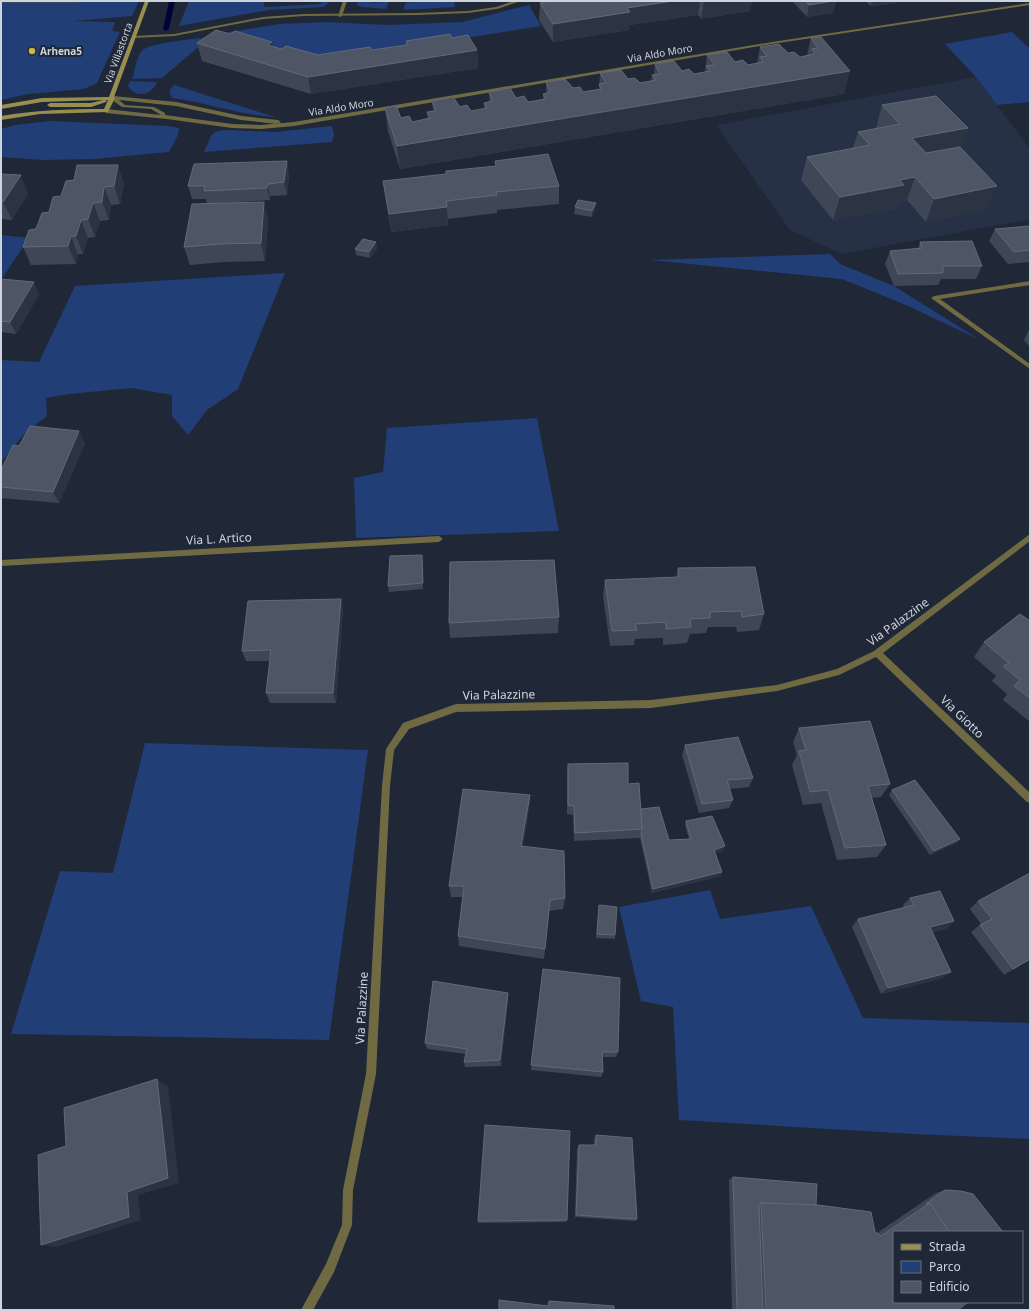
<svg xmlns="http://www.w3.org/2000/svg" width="1031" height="1311" font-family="'Noto Sans',sans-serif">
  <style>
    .built { fill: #263146 }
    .green { fill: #213e76 }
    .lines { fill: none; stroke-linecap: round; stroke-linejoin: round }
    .stream { fill: #000338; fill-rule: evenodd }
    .lane { fill: #706a42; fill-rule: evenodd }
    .street { fill: #706a42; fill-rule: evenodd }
    .secondary { fill: #988f4e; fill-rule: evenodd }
    .wall { fill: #3f4757 }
    .shaded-wall { fill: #2c3444 }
    .building { fill: #4e5666; stroke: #626a78 }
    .poi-dot { fill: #cbba39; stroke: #202837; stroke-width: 1.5 }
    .labels { text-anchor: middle; stroke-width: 4; stroke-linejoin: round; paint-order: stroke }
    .far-poi-label { font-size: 10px; font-weight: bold; fill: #ced4de; stroke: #202837; text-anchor: start }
    .far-street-label { font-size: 10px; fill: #ced4de; stroke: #202837 }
    .street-label { font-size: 12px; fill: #ced4de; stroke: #202837 }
  </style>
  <rect width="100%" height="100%" fill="#202837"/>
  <path class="built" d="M976,77L1030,149V219L842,254L790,230L716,125Z"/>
  <g class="green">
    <path d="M1,1H139L132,16L74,21L115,22L112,31L120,32L97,83L84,89L29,94L1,100Z"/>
    <path d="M189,1H264V7L321,4V1H326L328,3L323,7L269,10L179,26Z"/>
    <path d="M358,1H372V3L389,1L386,9L361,7L357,5Z"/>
    <path d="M419,1H454L455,7L404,10L405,3Z"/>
    <path d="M529,5L541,26L326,60L223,33L280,24L326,22L388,25L462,22Z"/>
    <path d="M1012,32L1030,49V102L997,105L976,77L945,44Z"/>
    <path d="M210,37L162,78L132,79C135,70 136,59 141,52C147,42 197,39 210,37Z"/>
    <path d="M130,81L157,82C152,95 136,99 128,86Z"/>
    <path d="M174,85L275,117C240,115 207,103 173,98L170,95V90Z"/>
    <path d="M50,121L168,126L179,128L178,135L169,152L94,159L43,160L1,157V129L15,125Z"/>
    <path d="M332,126L334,135L332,142L204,152L211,136L215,132L223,130L275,132Z"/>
    <path d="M1,235L29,238L1,280Z"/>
    <path d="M830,254L840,264L894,286L980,340L906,305L842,279L650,260Z"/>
    <path d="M285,273L238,389L207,410L188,435L172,416V395L131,388L69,394L46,398L47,416L26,432L1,462V360L39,362L75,286Z"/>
    <path d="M537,418L559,531L356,538L354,478L383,472L387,428Z"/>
    <path d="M145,743L368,750L329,1040L11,1034L60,871L113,873Z"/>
    <path d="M710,890L720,919L811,906L863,1018L1030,1023V1139L914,1134L679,1120L673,1007L641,1001L619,907Z"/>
  </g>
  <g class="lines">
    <path class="stream" d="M169,1H175L169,29L166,31L163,29Z"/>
    <path class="lane" d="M343,1H347L342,16L340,17L338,16Z"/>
    <g class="street">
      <path d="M514,1H521L497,9L468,13L417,15L304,16L263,19L174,36L134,38L132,37L134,36L174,34L263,17L304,14L417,13L468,11L496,7Z"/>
      <path d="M1030,3V5L772,44L294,126L261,129L232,128L167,119L106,113L103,111L106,109L161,115L151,109L122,107L109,98L113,96L176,102L241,116L278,120L281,122L278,124L241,120L176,106L119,100L125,105L154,107L165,113V115L232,124L261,125L294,122L772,42Z"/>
      <path d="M1030,281V285L940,299L1030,364V369L931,298L934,296Z"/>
      <path d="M1030,534V541L883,653L1030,793V803L1027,802L876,657L839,675L777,691L651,708L456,712L409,729L394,750L390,786L376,1074L353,1190L352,1225L334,1272L313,1310H301L326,1264L342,1225L343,1190L366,1074L382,786L386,749L403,723L456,704L651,700L777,685L837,669L874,651Z"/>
      <path d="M439,536L443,539L439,542L1,566V560Z"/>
    </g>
    <path class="secondary" d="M145,1H149L114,97L115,98L108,112L40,114L1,120V116C35,110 69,109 104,109L108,100H105L107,101L106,102L91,107H50L47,105L50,103H91L103,100L42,102L1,109V105L42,98L109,97Z"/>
  </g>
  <g class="wall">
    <path d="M1,1H80L79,3H1Z"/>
    <path d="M550,1H752L750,11L701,19L698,15L629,25V30L553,42L539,20L540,3Z"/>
    <path d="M792,1H841L836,2L833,13L807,17Z"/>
    <path d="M865,1H898L897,3L871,6Z"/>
    <path d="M230,34L272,42V46L282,49L318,55L372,50L406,45V41L452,38L477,50L478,68L311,94L202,61L197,43Z"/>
    <path d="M821,37L844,94L400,169L388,131L385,108L401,118L412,122L428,119L427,112L433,111L432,101L460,107L471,111L484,109V103L489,102V92L516,98L528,102L543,99V94L546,93V82L573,88L583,92L599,90L600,73L628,79L640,83L651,81L652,75H654L655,64L694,74L705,72L707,55L748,65L757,63L760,47L788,53L800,57L807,55L811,38Z"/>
    <path d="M882,105L968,128L960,148L987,209L926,222L907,200L899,202L897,208L833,220L801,180L807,157L853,148L858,132L876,128Z"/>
    <path d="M1,174L28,193L12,220L1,219Z"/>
    <path d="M289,174L287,195L270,196V200L207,204L206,199H192L188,186Z"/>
    <path d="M66,181L124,183L120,204L111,205L109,220L100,221L95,237L88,238L83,254H78L76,264L31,265L23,247L61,196Z"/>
    <path d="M383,181L559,186V204L497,210V213L448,219V225L391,232L386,200Z"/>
    <path d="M575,207L595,209L592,217L574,214Z"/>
    <path d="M268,220L265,261L224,262L190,265L184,247Z"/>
    <path d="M1030,226V262L1008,264L989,241L995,229Z"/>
    <path d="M376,242L377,249L370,258L356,255L355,249Z"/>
    <path d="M920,242L982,266L976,279H941L938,285L894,286L885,264L890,251L918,249Z"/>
    <path d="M1,279L39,294L16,334L1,332Z"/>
    <path d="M1030,328V347L1024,340Z"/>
    <path d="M85,443L59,503L1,498V470L19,446Z"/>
    <path d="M422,561L423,589L389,592L388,586Z"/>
    <path d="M678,568L764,614L759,630L737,632L736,627H708L706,633L690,634L687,643L663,645V638L635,639L634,645L610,646L603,596L605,580L676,577Z"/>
    <path d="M341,599L343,609L336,703H270L266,693L270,661H246L242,651Z"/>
    <path d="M559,617L558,633L450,638L449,623Z"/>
    <path d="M1030,621V722L1003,700L1007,694L992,681L996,676L974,657L984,642Z"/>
    <path d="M799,728L890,784L881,797L872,798L886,845L877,857L837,860L821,803L803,805L792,765L797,755L793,742Z"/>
    <path d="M685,745L753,778L749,787L729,789L733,800L729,808L699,813L682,755Z"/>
    <path d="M568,764L628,784L641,809L669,840L689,839L685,825L686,821L723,851L715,853L721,876L652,893L640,838L574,841L573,815L567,814V774Z"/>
    <path d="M892,790L960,839L956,843L930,855L889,795Z"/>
    <path d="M530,795L529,808L523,846L565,898L563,909L549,911L544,959L459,946L458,936L463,897H451L449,886Z"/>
    <path d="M910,898L954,921L946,929L932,932L951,972L943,978L881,994L852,927L858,919L904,908L903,905Z"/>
    <path d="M978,901L1030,960L1004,975L971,932L981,924L970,909Z"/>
    <path d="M599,905L615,935V939L596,938Z"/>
    <path d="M543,969L618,1052L616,1057H602L603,1072L601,1077L531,1070Z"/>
    <path d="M508,993V999L501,1066L465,1067L464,1062L466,1054L427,1049L425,1043Z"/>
    <path d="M596,1135L637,1219L635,1221L575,1217L577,1149L579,1145H594V1139Z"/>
    <path d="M733,1177L816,1205L877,1233L936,1193L945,1190L958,1310H732L729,1180Z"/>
    <path d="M567,1220L566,1222L479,1223L478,1221Z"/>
  </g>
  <g class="shaded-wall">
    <path d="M673,1H700L698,15L629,25V30L553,42V24L627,8Z"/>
    <path d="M704,1H752L750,11L701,19Z"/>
    <path d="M825,1H841L836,2L833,13L807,17L809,5Z"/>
    <path d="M872,1H898L897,3L871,6Z"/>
    <path d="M272,42L275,60L267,45Z"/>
    <path d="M477,50L478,68L311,94L308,77Z"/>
    <path d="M850,71L844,94L400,169L397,146Z"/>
    <path d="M968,128L959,151L904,161L912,138Z"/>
    <path d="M287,161L289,174L287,195L284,182Z"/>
    <path d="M118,165L124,183L120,204L114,186Z"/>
    <path d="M21,175L28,193L12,220L3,202Z"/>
    <path d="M915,177L907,200L899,202L897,208L833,220L840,197L900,180Z"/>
    <path d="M268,184L270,196V200L267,188Z"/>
    <path d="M997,186L987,209L926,222L934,199Z"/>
    <path d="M104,187L111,205L109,220L102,202Z"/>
    <path d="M264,202L268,220L265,261L261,243Z"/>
    <path d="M93,203L100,221L95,237L88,219Z"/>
    <path d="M596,203L595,209L592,217V211Z"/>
    <path d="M447,207L448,225L391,232L389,214Z"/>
    <path d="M81,220L88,238L83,254L76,236Z"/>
    <path d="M71,236L78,254L76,264L68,246Z"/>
    <path d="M376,242L377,249L370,258L369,252Z"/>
    <path d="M34,282L39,294L16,334L10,322Z"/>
    <path d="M79,431L85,443L59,503L53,492Z"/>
    <path d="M341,599L343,609L336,703L333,693Z"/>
    <path d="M530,795L529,808L521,858V846Z"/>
    <path d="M960,839L956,843L930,855L934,851Z"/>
    <path d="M725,846L723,851L712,854L714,850Z"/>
    <path d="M722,872L721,876L652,893L653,889Z"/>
    <path d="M954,921L946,929L923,934L930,927Z"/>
    <path d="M1030,959V960L1004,975L1013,969Z"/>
    <path d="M951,972L943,978L881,994L888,988Z"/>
    <path d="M508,993V999L501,1066L500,1060Z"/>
    <path d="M157,1079L168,1086L179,1183L138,1195L141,1220L56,1247L41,1245L127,1192Z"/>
  </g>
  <g class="building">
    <path d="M550,1H673L627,8L630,12L553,24L540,3Z"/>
    <path d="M806,1H833L809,5Z"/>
    <path d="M216,30L230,34L235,31L272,42L267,45L282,49L286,46L318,55L370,47L372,50L407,45L406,41L450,34L452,38L468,35L477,50L308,77L197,43Z"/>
    <path d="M821,37L850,71L397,146L385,108L396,106L401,118L409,116L412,122L430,118L427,112L436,111L432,101L453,97L460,107L467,105L471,111L487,108L484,103L493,101L489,92L510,88L516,98L524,96L528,102L546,99L543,94L550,92L546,82L565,79L573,88L580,87L583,92L601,89L599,84L606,83L600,73L621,70L628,79L635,78L640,83L656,80L652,75L660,74L655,64L674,61L682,71L689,69L694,74L710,71L706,66L715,65L707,55L727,52L735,62L743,60L748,65L763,62L760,57L767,56L760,47L779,44L788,53L794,52L800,57L815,54L812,49L818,48L811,38Z"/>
    <path d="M936,96L968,128L912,138L926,153L960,147L997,186L934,199L915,177L900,180L904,185L840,197L807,157L870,145L858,132L900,124L882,105Z"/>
    <path d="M548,154L559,186L496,192L497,195L446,201L447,207L389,214L383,181L446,174V171L496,166L495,161Z"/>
    <path d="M287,161L284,182L268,184L267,188L204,191L205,186H188L194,164Z"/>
    <path d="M77,165H118L114,186L104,187L102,202L93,203L88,219L81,220L76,236H71L68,246L23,247L29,230L36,229L42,213L49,212L53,197L61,196L66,181L74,180Z"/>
    <path d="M1,174L21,175L3,202H1Z"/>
    <path d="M578,200L596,203L592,211L575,207Z"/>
    <path d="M264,202L261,243L219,244L184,247L192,204Z"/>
    <path d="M1030,226V250L1014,252L995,229Z"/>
    <path d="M363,239L376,242L369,252L355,249Z"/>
    <path d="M972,241L982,266H943V273L898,274L890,251L922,248L920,242Z"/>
    <path d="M1,279L34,282L10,322L1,321Z"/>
    <path d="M30,426L79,431L53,492L1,487V470L13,445L19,446Z"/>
    <path d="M422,555L423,583L388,586L390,556Z"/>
    <path d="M554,560L559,617L449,623L450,562Z"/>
    <path d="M755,567L764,614L742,617L741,611L710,612V618L690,619L691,627L666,629V622L635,624L637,630L612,631L605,580L679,577L678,568Z"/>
    <path d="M341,599L333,693H266L271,650L242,651L248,601Z"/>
    <path d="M1020,614L1030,621V698L1014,686L1020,680L1003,666L1009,663L984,642Z"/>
    <path d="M870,721L890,784L868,786L886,845L845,848L828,790L810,792L799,751L806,750L799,728Z"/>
    <path d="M738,737L753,778L727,780L733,800L702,804L685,745Z"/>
    <path d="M628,763V784L639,783L642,829L575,833L574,806L568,805V764Z"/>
    <path d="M915,780L960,839L934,851L892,790Z"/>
    <path d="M463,789L530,795L521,846L564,851L565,898L550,900L545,949L458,936L464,886H449Z"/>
    <path d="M659,807L669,840L691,839L686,821L712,816L725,846L714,850L722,872L653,889L641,834L642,829L641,809Z"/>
    <path d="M1030,873V959L1013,969L980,925L992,919L978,901Z"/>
    <path d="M940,891L954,921L930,927L951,972L888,988L858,919L914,905L910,898Z"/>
    <path d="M599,905L617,907L615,935L597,934Z"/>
    <path d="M543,969L620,978L618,1052H602L603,1072L531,1065Z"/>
    <path d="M433,981L508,993L500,1060L464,1062L467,1049L425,1043Z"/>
    <path d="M157,1079L168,1178L127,1192L129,1217L41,1245L38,1155L66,1146L64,1108Z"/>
    <path d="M485,1125L570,1131L567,1220L478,1221Z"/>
    <path d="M596,1135L632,1138L637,1219L576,1215L579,1145H596Z"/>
    <path d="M733,1177L817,1184L816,1205L761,1203L759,1204L763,1310H737Z"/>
    <path d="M945,1190L961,1191L973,1194L1003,1232H949L930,1203L926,1204Z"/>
    <path d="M761,1203L818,1205L871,1212L875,1232L881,1236L930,1203L949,1232H894V1302H968L958,1310H766Z"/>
    <path d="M499,1300L548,1306L549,1301L614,1306V1310H499Z"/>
  </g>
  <circle class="poi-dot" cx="32" cy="51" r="4"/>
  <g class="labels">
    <g class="far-poi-label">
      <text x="40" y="55">Arhena5</text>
    </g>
    <g class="far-street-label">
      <text transform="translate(118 53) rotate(-70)" y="4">Via Villastorta</text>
      <text transform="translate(660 53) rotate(-10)" y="4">Via Aldo Moro</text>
      <text transform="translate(341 107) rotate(-9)" y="4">Via Aldo Moro</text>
    </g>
    <g class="street-label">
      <text transform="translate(219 539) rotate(-3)" y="4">Via L. Artico</text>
      <text transform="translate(898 622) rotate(-36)" y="4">Via Palazzine</text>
      <text transform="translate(499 695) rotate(-1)" y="4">Via Palazzine</text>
      <text transform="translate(962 717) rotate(44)" y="4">Via Giotto</text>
      <text transform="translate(362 1008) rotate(-87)" y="4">Via Palazzine</text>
    </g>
  </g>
  <rect width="1031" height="1311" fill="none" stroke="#ced4de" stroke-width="4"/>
  <rect x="893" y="1231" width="130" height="72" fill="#202837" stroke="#666d7a"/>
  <rect x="901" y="1244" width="20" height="6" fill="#988f4e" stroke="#666d7a"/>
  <text x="929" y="1251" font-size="12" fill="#ced4de">Strada</text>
  <rect x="901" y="1261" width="20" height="12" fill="#213e76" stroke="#666d7a"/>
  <text x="929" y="1271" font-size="12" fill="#ced4de">Parco</text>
  <rect x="901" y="1281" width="20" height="12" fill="#4e5666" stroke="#666d7a"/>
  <text x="929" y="1291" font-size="12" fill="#ced4de">Edificio</text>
</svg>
